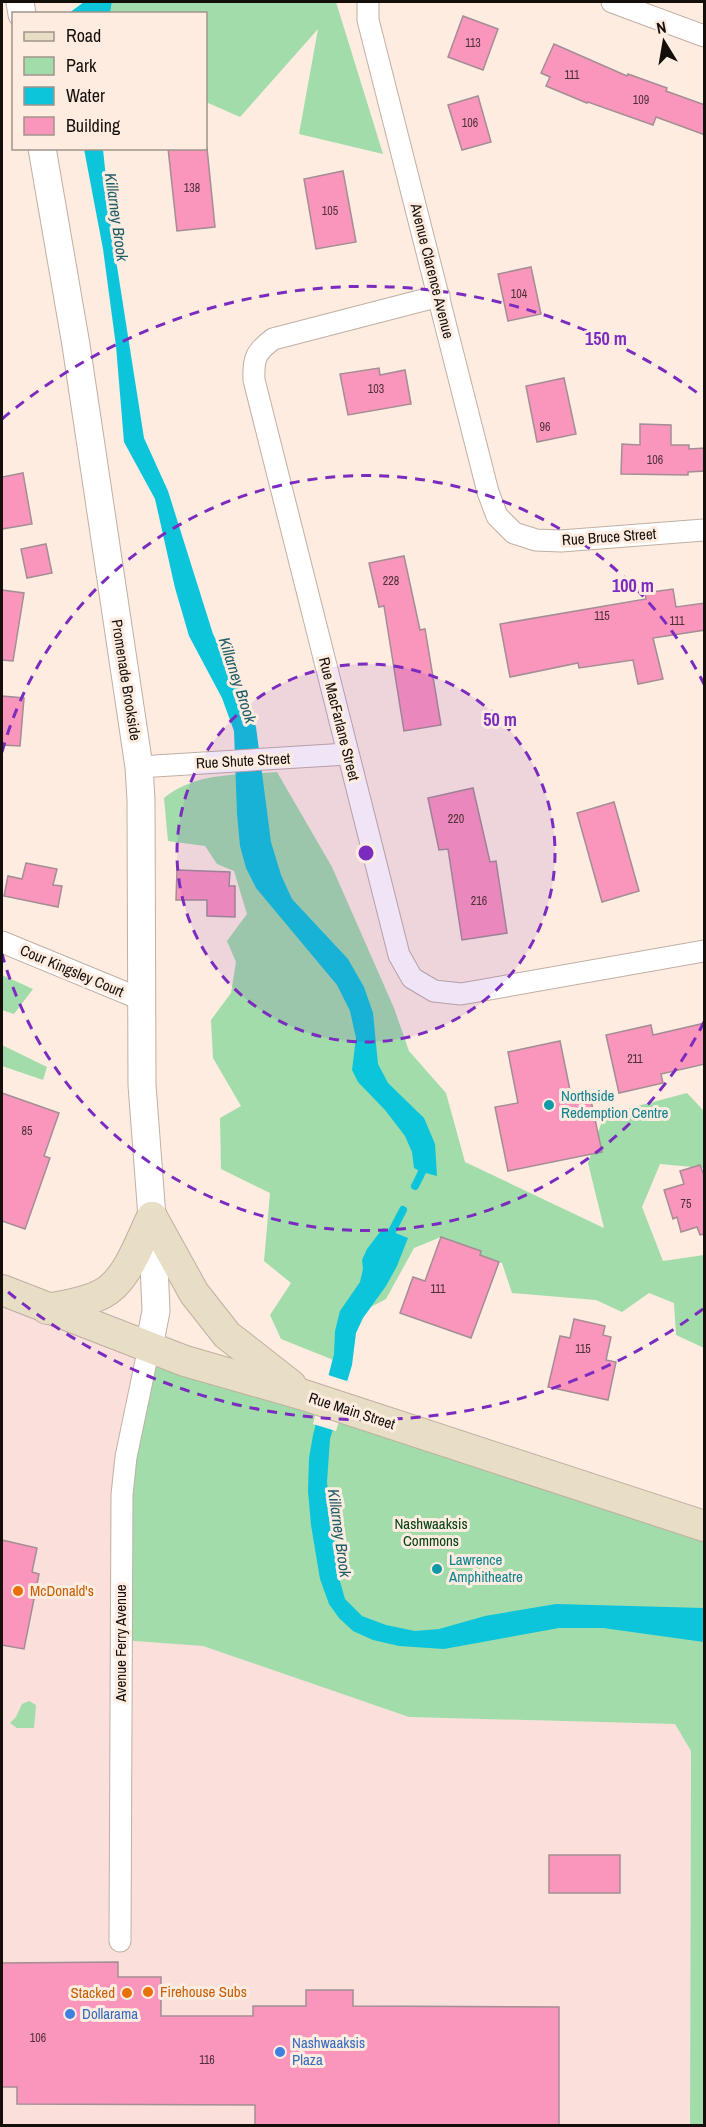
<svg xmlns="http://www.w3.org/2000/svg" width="706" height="2127" font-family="'Archivo Narrow',sans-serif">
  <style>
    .commercial { fill: #fadfdb }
    .green { fill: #a1dcaa }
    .water { fill: #0cc5db }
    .pier { fill: #feece0 }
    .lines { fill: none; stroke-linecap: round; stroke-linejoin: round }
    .stream { stroke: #0cc5db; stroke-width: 8 }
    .building { fill: #fa95bc; stroke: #a28e94; stroke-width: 1.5 }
    .minor-casing { stroke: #c0afa3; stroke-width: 23 }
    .tertiary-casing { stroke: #c0afa3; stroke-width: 29 }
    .secondary-casing { stroke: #c0afa3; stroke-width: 32 }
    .minor { stroke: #fff; stroke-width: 21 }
    .tertiary { stroke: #fff; stroke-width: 27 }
    .secondary { stroke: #e8ddc5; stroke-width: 30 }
    .ring { fill: none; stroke: #7b2cbf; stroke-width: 3; stroke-dasharray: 10 8 }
    .culture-dot { fill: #0f9aa8; stroke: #feece0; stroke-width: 2 }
    .food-dot { fill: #e8710a; stroke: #feece0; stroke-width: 2 }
    .shop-dot { fill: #3f7fe0; stroke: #feece0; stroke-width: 2 }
    .labels { text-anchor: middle; stroke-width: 6; stroke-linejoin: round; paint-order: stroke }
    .number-label { font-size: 12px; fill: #4e3037 }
    .street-label { font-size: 15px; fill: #140f0b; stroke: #feece0 }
    .culture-label { font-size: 15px; fill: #0d838f; stroke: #feece0; text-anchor: start }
    .park-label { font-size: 15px; fill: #004115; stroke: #feece0 }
    .food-label { font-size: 15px; fill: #c56008; stroke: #feece0; text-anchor: start }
    .shop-label { font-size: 15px; fill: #366cbe; stroke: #feece0; text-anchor: start }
    .water-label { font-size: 16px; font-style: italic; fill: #205e67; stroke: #feece0 }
    .centre { fill: #7b2cbf; stroke: #feece0; stroke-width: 3 }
    .ring-label { font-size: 18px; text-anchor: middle; font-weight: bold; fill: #7b2cbf; stroke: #feece0; stroke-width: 6; stroke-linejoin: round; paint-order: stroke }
  </style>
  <rect width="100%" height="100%" fill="#feece0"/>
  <path class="commercial" d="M2,1291L149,1347L121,1640L203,1646L409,1717L675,1724L691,1751L690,2125H2Z"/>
  <g class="green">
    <path d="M112,2H336L383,154L299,134L318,29L240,117L206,102V14H110Z"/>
    <path d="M277,772L332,867L394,1008L409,1051L446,1093L465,1162L604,1228L588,1163L604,1115L687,1093L704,1111V1168L660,1164L642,1207L663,1261L704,1255V1348L676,1335L674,1303L649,1293L622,1312L596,1300L512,1293L502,1263L480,1255L481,1251L441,1237L414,1248L386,1299L350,1318L341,1363L281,1339L270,1315L291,1283L264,1261L270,1193L221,1169L220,1118L241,1106L213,1058L211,1020L231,993L236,962L227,941L247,914L234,871L217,864L205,846L168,841L164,798C195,772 239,775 277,772Z"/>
    <path d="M2,975L33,989L14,1014L2,1010Z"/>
    <path d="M2,1045L47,1067L43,1080L2,1066Z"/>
    <path d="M149,1347L704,1526V2125H690L691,1751L675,1724L409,1717L203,1646L121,1640L122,1495Z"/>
    <path d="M29,1701L36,1705L34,1728H17L10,1723L16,1717L22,1704Z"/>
  </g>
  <g class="water">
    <path d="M84,2H112L110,13H69Z"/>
    <path d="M84,149H103L111,228L144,438L168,491L213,634L243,694L256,727L271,842L281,875L292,899L348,959L364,987L373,1013L378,1064L388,1083L424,1118L435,1144L437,1176L422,1172L414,1168L412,1152L405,1136L385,1110L358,1082L352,1070L356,1038L350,1011L337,985L256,888L246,868L240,846L237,814L234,731L222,698L189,636L175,588L155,499L124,442L116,346L103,249Z"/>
    <path d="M383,1228L408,1238L397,1266L386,1286L363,1318L356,1333L352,1365L330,1439L327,1482L339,1578L345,1599L362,1616L386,1625L415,1631L439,1629L485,1616L556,1604L704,1608V1642L603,1628H559L444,1649L399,1646L373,1640L353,1631L339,1618L329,1604L320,1579L311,1525L308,1491L309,1458L313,1435L334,1354L335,1331L340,1311L360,1282L363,1269L362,1260L367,1249Z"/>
  </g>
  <path class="pier" d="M325,1374L350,1382L336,1431L313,1424Z"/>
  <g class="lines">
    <g class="stream">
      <path d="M415,1186L422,1172L421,1165"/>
      <path d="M388,1239L403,1210"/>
    </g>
  </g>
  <g class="building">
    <path d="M463,16L498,29L483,70L448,57Z"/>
    <path d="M554,44L627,76L628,74L667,88L666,91L705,105V135L656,117L653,125L588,102L587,103L546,86L550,77L541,73Z"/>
    <path d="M478,96L491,142L462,150L448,105Z"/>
    <path d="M168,148H207L215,227L177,231Z"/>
    <path d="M343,171L356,242L316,249L304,179Z"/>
    <path d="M531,267L541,314L508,321L498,274Z"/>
    <path d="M379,368L380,375L405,370L411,404L348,415L340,374Z"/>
    <path d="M564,378L576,434L537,442L526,386Z"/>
    <path d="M640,424L671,425V445H689V449L705,448V471L688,472V475L621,474L622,444L640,445Z"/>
    <path d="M23,473L32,524L2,529V477Z"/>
    <path d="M46,544L52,573L27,578L21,549Z"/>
    <path d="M404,556L420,630L425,629L441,725L404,731L384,606L379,607L369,563Z"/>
    <path d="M673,589L676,607L705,603V630L653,638L663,679L638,684L633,660L579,668L578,663L510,677L500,624L646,599L645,593Z"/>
    <path d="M2,590L24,593L13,661L2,660Z"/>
    <path d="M2,696L24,698L20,746L2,745Z"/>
    <path d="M473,788L490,862L496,861L507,933L462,940L448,849L439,850L428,798Z"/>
    <path d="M614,802L639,891L602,902L577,813Z"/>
    <path d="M26,863L57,869L53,885L62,886L58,907L4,896L8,876L22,879Z"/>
    <path d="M177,870L230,872L229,886H235V917L207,916V900H176Z"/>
    <path d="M705,1023V1064L661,1074L663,1083L619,1093L606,1035L651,1025L653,1035Z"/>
    <path d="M560,1041L571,1095L589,1091L602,1152L508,1171L495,1107L518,1103L508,1052Z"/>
    <path d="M2,1093L59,1113L44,1156L50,1158L25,1229L2,1221Z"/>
    <path d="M700,1165L705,1178V1234L700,1235L697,1227L681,1232L677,1217L673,1219L664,1190L684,1184L680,1171Z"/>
    <path d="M441,1237L481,1251L480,1255L499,1262L471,1338L400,1313L413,1277L425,1281Z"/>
    <path d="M574,1319L605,1326L603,1335L611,1337L606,1360L616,1362L608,1400L548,1387L560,1336L570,1338Z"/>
    <path d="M2,1540L37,1548L32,1572L39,1574L24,1649L2,1645Z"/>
    <rect x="549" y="1855" width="71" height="38"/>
    <path d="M118,1962V1977H161V2016H253V2006H306V1990H353V2006L559,2007V2126H255V2105L17,2104V2087H2V1963Z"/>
  </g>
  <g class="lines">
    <g class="minor-casing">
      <g id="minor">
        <path d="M368,2V20L488,492L497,516L514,533L536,540L561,541L704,530"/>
        <path d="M612,2L704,36"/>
        <path d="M439,296L273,339C256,352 253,358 254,380L399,955L412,978L434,991L461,994L704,951"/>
        <path d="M139,767L347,754"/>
        <path d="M2,942L143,1000"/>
        <path d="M120,1941L122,1495L126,1457L149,1347"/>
      </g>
    </g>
    <g class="tertiary-casing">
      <g id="tertiary">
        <path d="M20,2L22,14"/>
        <path d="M42,148L76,345L139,767L141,800L142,1085L152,1217L156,1311L149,1347"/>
      </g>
    </g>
    <g class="secondary-casing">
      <g id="secondary">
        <path d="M152,1217L194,1293L227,1335L291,1385"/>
        <path d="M2,1290L185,1361L304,1395L704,1526"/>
        <path d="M47,1309C67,1305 98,1301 113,1286C131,1269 141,1239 152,1217"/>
      </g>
    </g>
    <use href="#minor" class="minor"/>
    <use href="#tertiary" class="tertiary"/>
    <use href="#secondary" class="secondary"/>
  </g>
  <circle cx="366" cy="853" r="189" fill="#7b2cbf" fill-opacity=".12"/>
  <g class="ring">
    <circle cx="366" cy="853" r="189"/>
    <path d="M704 1022A378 378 0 0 1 2 954M2 752A378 378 0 0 1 704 684"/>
    <path d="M703 1309A567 567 0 0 1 2 1287M2 419A567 567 0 0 1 703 397"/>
  </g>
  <g class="culture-dot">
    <circle cx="549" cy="1105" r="6"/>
    <circle cx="437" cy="1569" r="6"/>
  </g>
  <g class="food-dot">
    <circle cx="18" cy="1591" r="6"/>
    <circle cx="148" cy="1992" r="6"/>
    <circle cx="127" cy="1993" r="6"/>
  </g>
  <g class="shop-dot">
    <circle cx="70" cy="2014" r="6"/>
    <circle cx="280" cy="2052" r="6"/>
  </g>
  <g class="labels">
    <g class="number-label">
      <text x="473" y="47">113</text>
      <text x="572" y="79">111</text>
      <text x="641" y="104">109</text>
      <text x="470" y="127">106</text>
      <text x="192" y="192">138</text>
      <text x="330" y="215">105</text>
      <text x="519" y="298">104</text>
      <text x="376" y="393">103</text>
      <text x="545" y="431">96</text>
      <text x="655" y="464">106</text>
      <text x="391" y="585">228</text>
      <text x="602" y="620">115</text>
      <text x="677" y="625">111</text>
      <text x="456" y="823">220</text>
      <text x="479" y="905">216</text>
      <text x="635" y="1063">211</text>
      <text x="27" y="1135">85</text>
      <text x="686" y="1208">75</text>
      <text x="438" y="1293">111</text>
      <text x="583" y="1353">115</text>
      <text x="38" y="2042">106</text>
      <text x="207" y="2064">116</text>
    </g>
    <g class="street-label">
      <text transform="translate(432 271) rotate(76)" y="5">Avenue Clarence Avenue</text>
      <text transform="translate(609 537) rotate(-4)" y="5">Rue Bruce Street</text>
      <text transform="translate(126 680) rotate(81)" y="5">Promenade Brookside</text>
      <text transform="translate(339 719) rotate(76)" y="5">Rue MacFarlane Street</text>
      <text transform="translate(243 761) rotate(-3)" y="5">Rue Shute Street</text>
      <text transform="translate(72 971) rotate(23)" y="5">Cour Kingsley Court</text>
      <text transform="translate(352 1411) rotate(18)" y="5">Rue Main Street</text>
      <text transform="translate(121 1643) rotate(-90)" y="5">Avenue Ferry Avenue</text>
    </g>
    <g class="culture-label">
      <text x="561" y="1101">Northside<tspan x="561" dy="17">Redemption Centre</tspan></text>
      <text x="449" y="1565">Lawrence<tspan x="449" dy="17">Amphitheatre</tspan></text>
    </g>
    <g class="park-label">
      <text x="431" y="1529">Nashwaaksis<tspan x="431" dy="17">Commons</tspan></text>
    </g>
    <g class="food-label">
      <text x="30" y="1596">McDonald's</text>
      <text x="160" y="1997">Firehouse Subs</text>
      <text x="115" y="1998" text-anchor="end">Stacked</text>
    </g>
    <g class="shop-label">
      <text x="82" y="2019">Dollarama</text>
      <text x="292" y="2048">Nashwaaksis<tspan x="292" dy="17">Plaza</tspan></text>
    </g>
    <g class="water-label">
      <text transform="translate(117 217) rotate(82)" y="6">Killarney Brook</text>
      <text transform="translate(238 680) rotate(72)" y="6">Killarney Brook</text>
      <text transform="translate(340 1533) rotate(82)" y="6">Killarney Brook</text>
    </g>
  </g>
  <circle cx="366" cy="853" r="9" class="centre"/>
  <g class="ring-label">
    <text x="606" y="345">150 m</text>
    <text x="633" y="592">100 m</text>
    <text x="500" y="726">50 m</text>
  </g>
  <rect width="706" height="2127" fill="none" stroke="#140f0b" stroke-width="6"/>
  <rect x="12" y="12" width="195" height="138" fill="#feece0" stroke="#a0948b" stroke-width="1.5"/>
  <rect x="24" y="32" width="30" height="9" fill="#e8ddc5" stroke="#a0948b" stroke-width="1.5"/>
  <text x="66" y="42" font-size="18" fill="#140f0b">Road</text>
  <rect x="24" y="57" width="30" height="18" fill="#a1dcaa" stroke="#a0948b" stroke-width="1.5"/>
  <text x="66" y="72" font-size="18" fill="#140f0b">Park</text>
  <rect x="24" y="87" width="30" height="18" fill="#0cc5db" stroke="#a0948b" stroke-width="1.5"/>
  <text x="66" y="102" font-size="18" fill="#140f0b">Water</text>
  <rect x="24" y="117" width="30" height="18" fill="#fa95bc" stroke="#a0948b" stroke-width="1.5"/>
  <text x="66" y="132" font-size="18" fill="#140f0b">Building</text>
  <g transform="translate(664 42) rotate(349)" stroke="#feece0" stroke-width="4.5" paint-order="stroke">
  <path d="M0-4.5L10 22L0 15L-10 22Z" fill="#140f0b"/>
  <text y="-9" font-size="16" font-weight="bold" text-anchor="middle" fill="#140f0b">N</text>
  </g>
</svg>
